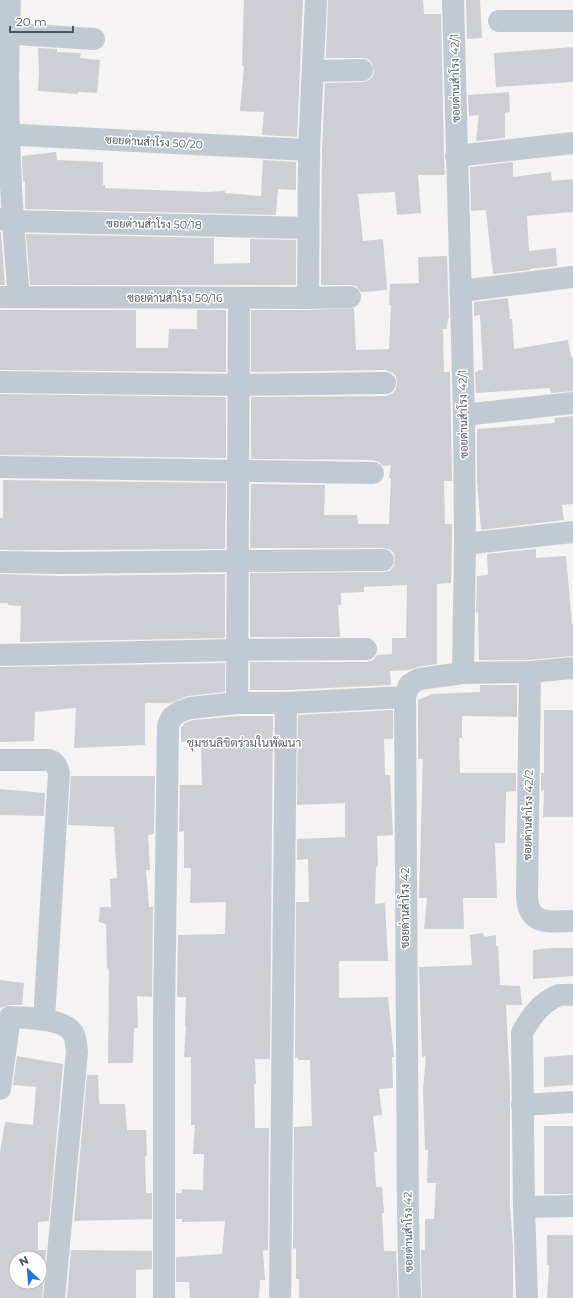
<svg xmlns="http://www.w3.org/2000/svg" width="573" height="1298" font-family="Montserrat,Sarabun,sans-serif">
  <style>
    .building { fill: #cdcfd5; fill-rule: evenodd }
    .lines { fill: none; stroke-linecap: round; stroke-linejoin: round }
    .minor { stroke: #c1cad2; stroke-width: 22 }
    .labels { text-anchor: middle; stroke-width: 3; stroke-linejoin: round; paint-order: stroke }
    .street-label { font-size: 11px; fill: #4a5661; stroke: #fff }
    .neighbourhood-label { font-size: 12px; fill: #5f6368; stroke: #fff }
  </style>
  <rect width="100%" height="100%" fill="#f5f3f3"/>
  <g class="building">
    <path d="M244,0H303L297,137L262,135L264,112L240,111L244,66H242Z"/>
    <path d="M328,0H423L424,14H441L444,157L445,175H418L421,213L397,215L395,192L358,194L363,241L383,239L387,290L361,292L356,286L350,285H321L322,150L325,83L363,82L369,80L373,76L374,70L372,63L368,59L362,58H326Z"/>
    <path d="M466,0H480L482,38L467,39Z"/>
    <path d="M573,47V82L496,87L494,53Z"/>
    <path d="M38,48L57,49V52L81,53L80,58L100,60L97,93L78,92V94L38,91L39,72Z"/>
    <path d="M509,92L510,112L505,113V138L476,141L479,115L469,116L468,95Z"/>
    <path d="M56,152L57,160L103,162V185H105V188L206,192L225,191V193L261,196L263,160L296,162V190L278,189L276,215L25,209V181H23L22,156Z"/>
    <path d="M513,162V177L551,172L552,181L573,179V212L527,216L529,251L556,248L557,266L530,269V270L493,274L486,210L471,211L470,167Z"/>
    <path d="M0,232H1L5,285H0Z"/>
    <path d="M26,234L214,238V264L250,263V239L296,240V285H30Z"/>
    <path d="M447,256L449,319H448L447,329H443L444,372H450L452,481H444L445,524H452V536L451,583L437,584V664L417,667L409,670L390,671L391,685L286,690H250V662H366L373,660L377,655L392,654V638H406L407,585L364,587V592L341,593V605H338L340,637H250V573L383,572L390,571L394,566L395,560L394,553L389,549L383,548H250L251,484L325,485L324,515H357L358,524H389L391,478H389L391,465L383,466L379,462L373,460L251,459V397L385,396L392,394L396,389L397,383L396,376L391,372L385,370L251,372V310H308L354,308L356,350L389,349L391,305H389L390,284L419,283L418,257Z"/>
    <path d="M508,298L510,319H512L514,349L568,340L571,357H573V391L551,393L550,388L476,393L475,372H478V370H483L480,315L474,316V302Z"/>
    <path d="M0,310H136V348H168L169,329H197V310H226V372L0,370Z"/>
    <path d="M0,394L226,397V458L0,455Z"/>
    <path d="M573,416V504L562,505L564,520L481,530L477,482V429L555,423L554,418Z"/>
    <path d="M3,480L226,483L225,549L60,550H0V518H3Z"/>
    <path d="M536,549V558L566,556L572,624H573V656L529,660H479L478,612L476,613L477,576L488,575L487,554Z"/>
    <path d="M0,574L60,576L225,574V638L20,642L21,606L8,605V603H0Z"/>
    <path d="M225,663V692L188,696L170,703H145V745L74,748L76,708L35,712L34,741L0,742V667Z"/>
    <path d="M480,685H517V717L462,716V738H459L460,773H516V791L506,792L505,843H495L497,898H463L464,929H424L427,898H419L423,759H418V700L432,694L480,692Z"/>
    <path d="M393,710V739H384L385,775H390L393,835L377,836L378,866L376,867L375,904L385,903L388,961H339V998L388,997L394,1057H392L393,1088L379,1089L382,1115L373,1116L377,1152H374L376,1187H382L384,1213H382L384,1251H396L398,1298H299V1279H296V1248L293,1249L294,1127L312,1126L310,1060H298V1058H295L296,902H309L308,859L297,860V839L345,837V803L297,805L298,715Z"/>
    <path d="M544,710H573V817H543L544,790L541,791V773H544Z"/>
    <path d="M238,716H273L270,1059H255L256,1084H254L255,1128H269L268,1250L263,1251L265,1280H260L259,1298H190L189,1282H176V1257L222,1254L225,1221L182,1222V1219H176V1193H182V1189L203,1190L204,1154H193L195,1125H191V1057H184L186,1026H185L186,997H177L178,935L225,934L226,902L190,903L191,868H184V831L179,832L180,785H202L201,741L181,742V728L185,723L193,720Z"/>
    <path d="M71,776H155L154,834L148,835L150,870H146L149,907H153L152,997L137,996L138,1028H134L133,1063H108L109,968L107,969L106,924L99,922L100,907H111L110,879L117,878L114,827L68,825Z"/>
    <path d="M0,789L45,793L44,816L0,815Z"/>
    <path d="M482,933L485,937L496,935V946H498L500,985L520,986L522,1005H506L510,1087V1206L513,1247V1298H422L421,1250H425V1219H434L436,1183H427L428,1150H425L423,1090L426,1056L422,1057L419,967L472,965L470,935Z"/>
    <path d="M551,948H573V976L533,979V950Z"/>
    <path d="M0,980L24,983L22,1005H10L0,1008Z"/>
    <path d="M573,1055V1085L544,1087V1057Z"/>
    <path d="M17,1056L63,1064L49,1221L38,1222V1250H46L42,1298H0V1153L5,1122L33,1125L36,1087L13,1085ZM16,1258H40V1282H16Z"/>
    <path d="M87,1075H98L99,1102L100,1104H125L127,1130H146L147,1156H145L146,1193H152V1219L74,1221Z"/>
    <rect x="544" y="1126" width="29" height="68"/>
    <path d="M547,1235H573V1298H547L549,1265H547Z"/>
    <path d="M71,1250L152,1251V1269L136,1270V1298H67Z"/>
  </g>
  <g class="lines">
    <g class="minor">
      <path d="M10,0C5,99 10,198 19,297"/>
      <path d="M453,0L464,415L465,544L463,673"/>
      <path d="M499,21H573"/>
      <path d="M0,33L94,39"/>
      <path d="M313,71L362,70"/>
      <path d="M0,134L309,150"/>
      <path d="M456,156L573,143"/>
      <path d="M0,219L12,221L308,228"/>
      <path d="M461,291L573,277"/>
      <path d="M0,297L308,298L350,297"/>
      <path d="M308,298L309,150L316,0"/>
      <path d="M0,382L238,385L385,383"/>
      <path d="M464,415L573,403"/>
      <path d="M0,467L373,473"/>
      <path d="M465,544L573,532"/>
      <path d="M0,562L60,563L237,561L383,560"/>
      <path d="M0,655L237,650L366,649"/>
      <path d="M530,672L527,898C530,927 550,921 573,921"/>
      <path d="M237,703L239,298"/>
      <path d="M0,760H49C56,762 57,767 59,773L44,1019"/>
      <path d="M0,1089L10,1017C26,1018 64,1018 73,1033C76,1038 76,1045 77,1051L54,1298"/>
      <path d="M522,1105L573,1102"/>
      <path d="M524,1207L573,1206"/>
      <path d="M164,1298V1017L168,725L172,717L179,712L190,708L237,703H286L405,697"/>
      <path d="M280,1298L286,703"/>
      <path d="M410,1298L408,1216L405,697L409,685L419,679L463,673L530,672L573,668"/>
      <path d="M527,1298L524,1207L522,1033C530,1018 540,1003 557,996C561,994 568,995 573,995"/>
    </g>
  </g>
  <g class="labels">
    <g class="street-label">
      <text transform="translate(455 78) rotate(-91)" y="4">ซอยด่านสำโรง 42/1</text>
      <text transform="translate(154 142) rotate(3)" y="4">ซอยด่านสำโรง 50/20</text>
      <text transform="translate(154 224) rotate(1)" y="4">ซอยด่านสำโรง 50/18</text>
      <text x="175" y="302">ซอยด่านสำโรง 50/16</text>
      <text transform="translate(463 414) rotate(-91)" y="4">ซอยด่านสำโรง 42/1</text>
      <text transform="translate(528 815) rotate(-89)" y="4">ซอยด่านสำโรง 42/2</text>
      <text transform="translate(405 908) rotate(-90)" y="4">ซอยด่านสำโรง 42</text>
      <text transform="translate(408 1232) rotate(-91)" y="4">ซอยด่านสำโรง 42</text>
    </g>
    <g class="neighbourhood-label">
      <text x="244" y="747">ชุมชนลิขิตร่วมในพัฒนา</text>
    </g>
  </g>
  <g transform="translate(28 1270) rotate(334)"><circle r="19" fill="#ffffff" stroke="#b7bbc0"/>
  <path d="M0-3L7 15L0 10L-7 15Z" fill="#1a73e8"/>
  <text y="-6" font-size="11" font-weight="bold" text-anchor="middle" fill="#4a5661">N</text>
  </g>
  <path d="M10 26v6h63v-6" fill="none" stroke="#4a5661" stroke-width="2"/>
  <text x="16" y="26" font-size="12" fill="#4a5661" stroke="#ffffff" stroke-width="3" paint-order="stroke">20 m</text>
</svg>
